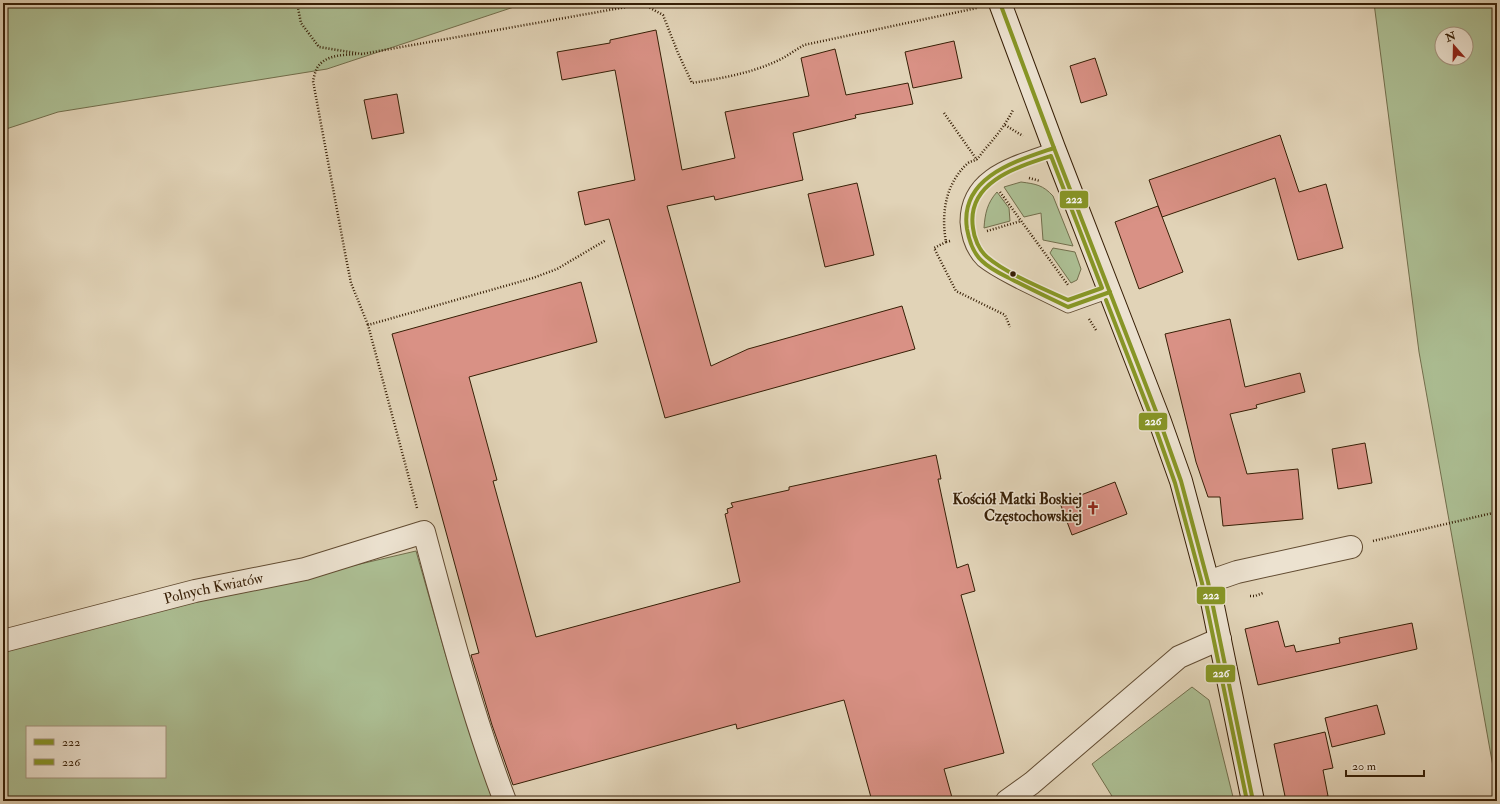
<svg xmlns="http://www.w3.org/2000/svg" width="1500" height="804" font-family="'IM FELL Double Pica',serif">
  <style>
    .green { fill: #acbe93; stroke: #726e4c; fill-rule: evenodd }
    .building { fill: #d99185; stroke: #371f06 }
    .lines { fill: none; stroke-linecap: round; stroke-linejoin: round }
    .lane-casing { stroke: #624c32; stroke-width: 13 }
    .street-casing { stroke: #624c32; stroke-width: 24 }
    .secondary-casing { stroke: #371f06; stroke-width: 24 }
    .path { stroke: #371f06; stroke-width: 2.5; stroke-dasharray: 1 2; stroke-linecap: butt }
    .lane { stroke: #ece2d0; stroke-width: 11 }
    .street { stroke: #ece2d0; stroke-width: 22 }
    .secondary { stroke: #ece2d0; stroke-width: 22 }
    .bus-1-casing { stroke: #ece2d0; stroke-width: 7 }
    .bus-2-casing { stroke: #ece2d0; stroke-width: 7 }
    .bus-1 { stroke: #879626; stroke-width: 4 }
    .bus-2 { stroke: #879626; stroke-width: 4 }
    .bus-dot { fill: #371f06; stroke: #ece2d0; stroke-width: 1.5 }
    .labels { text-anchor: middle; stroke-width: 3; stroke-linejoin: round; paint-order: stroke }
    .poi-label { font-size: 15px; font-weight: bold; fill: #371f06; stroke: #ece2d0; text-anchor: end }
    .street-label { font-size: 15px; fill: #371f06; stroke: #ece2d0 }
    .line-badge { stroke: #ece2d0; stroke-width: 1.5 }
    .badge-label { font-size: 11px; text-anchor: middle; font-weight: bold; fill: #fff }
  </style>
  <rect width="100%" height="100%" fill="#e1d3b7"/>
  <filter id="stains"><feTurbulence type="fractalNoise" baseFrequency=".005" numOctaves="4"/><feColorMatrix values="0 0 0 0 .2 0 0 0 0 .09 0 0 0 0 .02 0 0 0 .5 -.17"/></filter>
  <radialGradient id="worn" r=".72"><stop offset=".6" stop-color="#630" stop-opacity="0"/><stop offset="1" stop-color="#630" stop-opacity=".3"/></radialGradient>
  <g class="green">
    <path d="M3,3H526L327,69L58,112L3,130Z"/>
    <path d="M1374,3H1497V789L1419,352ZM1442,34H1466V58H1442Z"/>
    <path d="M1021,182C1036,184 1043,185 1053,196L1073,246L1043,240L1041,213L1024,217L1004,187Z"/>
    <path d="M997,192L1009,208L1010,221L984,228C985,214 987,203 997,192Z"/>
    <path d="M1053,248L1075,252L1081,269L1077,280L1071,283L1050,253Z"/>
    <path d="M416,551L446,656L485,775L497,801H3V647ZM27,727H165V777H27Z"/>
    <path d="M1192,687L1209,700L1234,801H1115L1092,764Z"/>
  </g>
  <g class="building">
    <path d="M656,30L682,170L735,158L725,112L809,96L801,58L835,49L846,95L908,83L913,104L855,115L856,118L793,133L803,180L715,200L714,196L667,206L711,366L748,349L902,306L915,349L665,418L609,219L585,225L578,192L635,180L615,70L562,80L557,52L610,43V40Z"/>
    <path d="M954,41L962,78L913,88L905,52Z"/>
    <path d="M1095,58L1107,95L1081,103L1070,66Z"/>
    <path d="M397,94L404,133L372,139L364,100Z"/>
    <path d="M1280,135L1299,192L1326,184L1343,248L1298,260L1275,178L1162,217L1149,180Z"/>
    <path d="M857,183L874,255L825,267L808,194Z"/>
    <path d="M1158,206L1183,272L1139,289L1115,222Z"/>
    <path d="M581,282L597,342L469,377L497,480L493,481L536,637L740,582L725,514L728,513L727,509L733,507L731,503L789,490V487L936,455L941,479H938L957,568L968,564L975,591L961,595L1004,753L944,769L953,801H872L844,700L737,729L736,724L513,785L492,725L471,655L479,653L392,334Z"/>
    <path d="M1230,319L1245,387L1300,373L1305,392L1256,405L1257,408L1230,414L1247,474L1298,469L1303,519L1223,526L1220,497H1208L1196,462L1165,334Z"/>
    <path d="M1365,443L1372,483L1338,489L1332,449Z"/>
    <path d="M1115,482L1127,514L1072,535L1060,503Z"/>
    <path d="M1278,621L1285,647L1294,645L1296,652L1340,643L1339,638L1412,623L1417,649L1258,685L1245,629Z"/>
    <path d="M1377,705L1385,734L1332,747L1325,718Z"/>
    <path d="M1325,732L1333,768L1323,770L1328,796L1304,801H1286L1274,744Z"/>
  </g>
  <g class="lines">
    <g class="lane-casing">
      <path id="lane" d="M1054,148C1016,162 966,172 966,222C967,237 972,251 982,261C993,270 1006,276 1019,283C1035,291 1052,299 1068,307L1110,292"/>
    </g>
    <g class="street-casing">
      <g id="street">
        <path d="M1208,582L1237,572L1351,547"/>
        <path id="s1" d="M3,641L195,591L305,569L424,532C448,622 472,714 505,801"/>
        <path d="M1007,801L1032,783L1179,657L1220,639"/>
      </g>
    </g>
    <g class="secondary-casing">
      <path id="secondary" d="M1000,3L1054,148L1159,419L1181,481L1208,582L1253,801"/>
    </g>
    <g class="path">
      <path d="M297,3L301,23L319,47L362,54L643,4L663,15L678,53L692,83C723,78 754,73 783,58C790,54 797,49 804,45L977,8"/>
      <path d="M356,54C342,55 325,55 317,68C315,72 314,77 313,81L346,258L351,283L368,325"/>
      <path d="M944,113L977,160"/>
      <path d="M1005,125L1023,136"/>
      <path d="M1029,178L1040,181"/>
      <path d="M1000,192L1068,285"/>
      <path d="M987,231L1021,221"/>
      <path d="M950,241L946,242C941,214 945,184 968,163C971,161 974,161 977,159C980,156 983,151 987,147C997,135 1006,124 1013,110"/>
      <path d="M946,242L934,248L956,291L1005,315L1010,327"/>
      <path d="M1089,319L1096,330"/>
      <path d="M417,508L368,325L533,278L557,269L606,240"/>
      <path d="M1373,541L1497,512"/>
      <path d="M1250,596H1255L1263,593"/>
    </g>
    <use href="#lane" class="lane"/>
    <use href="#street" class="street"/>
    <use href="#secondary" class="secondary"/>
    <g class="bus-1-casing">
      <g id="bus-1">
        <path d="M1000,3L1054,148L1159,419L1181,481L1208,582L1253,801"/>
        <path d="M1054,148C1016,161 959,177 967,229C969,240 973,253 982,261C990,269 1001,274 1011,279C1030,289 1049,298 1068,307L1110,292"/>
      </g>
    </g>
    <g class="bus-2-casing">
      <g id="bus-2">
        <path d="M1051,156L1102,288L1068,300C1044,289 1007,274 987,257C979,250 974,238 973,228C966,182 1017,167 1051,156Z"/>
        <path d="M1106,300L1153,421L1175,483L1202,583L1247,801"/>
      </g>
    </g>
    <use href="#bus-1" class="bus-1"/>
    <use href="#bus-2" class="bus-2"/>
  </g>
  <defs>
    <g id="church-bare" transform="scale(1.08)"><path d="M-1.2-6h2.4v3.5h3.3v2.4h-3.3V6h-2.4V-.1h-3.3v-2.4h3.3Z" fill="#8f2418" stroke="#ece2d0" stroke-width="2.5" paint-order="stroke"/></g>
  </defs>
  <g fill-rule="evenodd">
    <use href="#church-bare" x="1093" y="508"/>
  </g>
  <circle class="bus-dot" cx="1013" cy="274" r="3.5"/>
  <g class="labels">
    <g class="poi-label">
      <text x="1082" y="504">Kościół Matki Boskiej<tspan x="1082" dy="17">Częstochowskiej</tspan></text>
    </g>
    <g class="street-label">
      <text dy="5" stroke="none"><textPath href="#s1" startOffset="217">Polnych Kwiatów</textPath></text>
    </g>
  </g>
  <g class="line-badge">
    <rect x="1059" y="190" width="30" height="19" rx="4" fill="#879626"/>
    <rect x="1138" y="412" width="30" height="19" rx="4" fill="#879626"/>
    <rect x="1196" y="586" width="30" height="19" rx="4" fill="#879626"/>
    <rect x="1205" y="664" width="31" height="19" rx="4" fill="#879626"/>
  </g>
  <g class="badge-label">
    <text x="1074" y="203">222</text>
    <text x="1153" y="425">226</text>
    <text x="1211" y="599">222</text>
    <text x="1221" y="677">226</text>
  </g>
  <rect width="1500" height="804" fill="none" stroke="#e1d3b7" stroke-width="16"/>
  <rect x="4" y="4" width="1492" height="796" fill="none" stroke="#371f06" stroke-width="2"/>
  <rect x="8" y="8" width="1484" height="788" fill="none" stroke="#371f06"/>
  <rect x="26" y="726" width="140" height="52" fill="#ece2d0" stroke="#a4947f"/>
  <rect x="34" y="739" width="20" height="6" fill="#879626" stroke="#a4947f"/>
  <text x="62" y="746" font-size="12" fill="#371f06">222</text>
  <rect x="34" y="759" width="20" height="6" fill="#879626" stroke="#a4947f"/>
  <text x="62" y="766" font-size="12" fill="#371f06">226</text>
  <g transform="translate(1454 46) rotate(340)"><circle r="19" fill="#ece2d0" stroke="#a4947f"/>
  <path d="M0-3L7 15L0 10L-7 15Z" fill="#8f2418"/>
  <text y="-6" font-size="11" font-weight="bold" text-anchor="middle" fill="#371f06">N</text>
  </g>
  <path d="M1346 770v6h78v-6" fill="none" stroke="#371f06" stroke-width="2"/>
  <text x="1352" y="770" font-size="12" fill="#371f06" stroke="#ece2d0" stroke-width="3" paint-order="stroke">20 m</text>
  <rect width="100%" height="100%" filter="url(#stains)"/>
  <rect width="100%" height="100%" fill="url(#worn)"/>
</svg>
